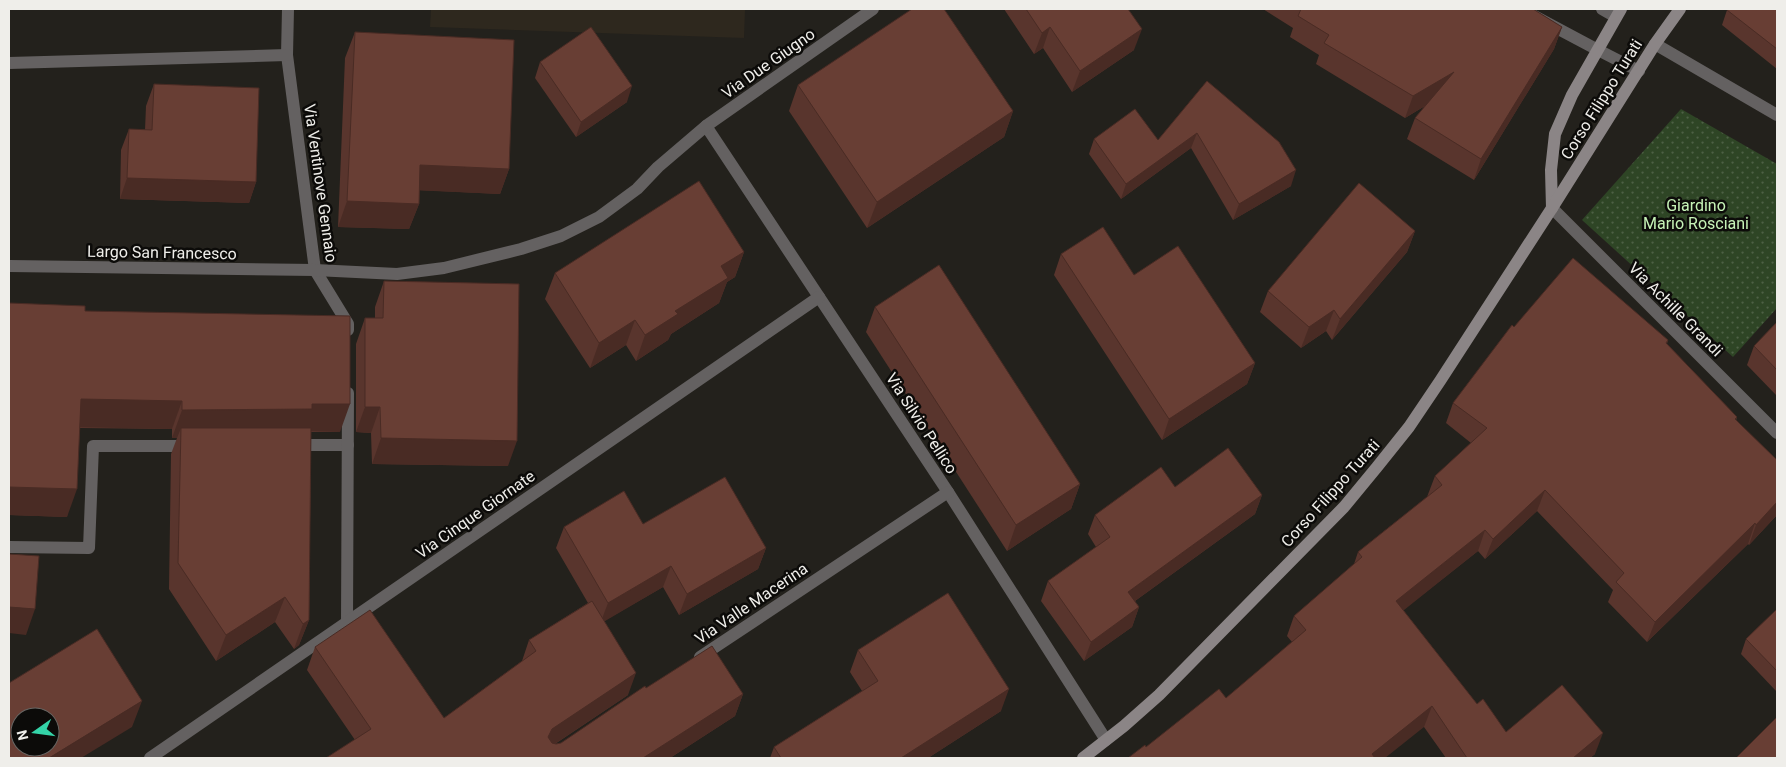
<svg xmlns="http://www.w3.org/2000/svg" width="1786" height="767" font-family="Roboto,sans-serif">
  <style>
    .built { fill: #2e281e }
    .grass { fill: url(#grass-dots) }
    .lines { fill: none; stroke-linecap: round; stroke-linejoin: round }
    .minor { stroke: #646161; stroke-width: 12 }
    .tertiary { stroke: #646161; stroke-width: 12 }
    .secondary { stroke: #8b8586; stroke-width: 12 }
    .wall { fill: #59352d }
    .shaded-wall { fill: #492b24 }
    .building { fill: #683e34; stroke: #492b24; fill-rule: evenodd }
    .labels { text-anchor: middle; stroke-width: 5; stroke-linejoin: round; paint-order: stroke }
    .street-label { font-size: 16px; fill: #efeeea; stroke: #0c0b09 }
    .park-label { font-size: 16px; fill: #c6f3b7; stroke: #0c0b09 }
  </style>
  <defs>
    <pattern id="grass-dots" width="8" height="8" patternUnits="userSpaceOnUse" patternTransform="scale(1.25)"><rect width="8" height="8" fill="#2e4525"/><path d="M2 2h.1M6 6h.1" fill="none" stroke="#4d6045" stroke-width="1.8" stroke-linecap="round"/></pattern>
  </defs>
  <rect width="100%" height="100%" fill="#23211c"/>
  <path class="built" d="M431,9H745L744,38L430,27Z"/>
  <path class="grass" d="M1681,109L1777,164V308L1733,357L1582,220Z"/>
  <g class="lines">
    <g class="minor">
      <path d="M288,9L287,55L315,270L348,324V330"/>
      <path d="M1521,9L1598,50"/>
      <path d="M1602,9L1616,17"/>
      <path d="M1655,44L1777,115"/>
      <path d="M9,63L287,55"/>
      <path d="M706,126L948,492L1106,740"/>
      <path d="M1552,208L1777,433"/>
      <path d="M9,266L315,270L397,274L444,268L521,249L561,236L599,217L637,189L658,167L706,126L873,9"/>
      <path d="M295,445H348"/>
      <path d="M9,547L89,548L93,446H190"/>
      <path d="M347,623L348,393"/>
      <path d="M700,657L948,492"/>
      <path d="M150,758L819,297"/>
    </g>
    <path class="tertiary" d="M1598,50L1639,71"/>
    <g class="secondary">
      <path d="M1552,208L1551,170L1555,134L1572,95L1621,9"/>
      <path d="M1083,758L1124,726L1159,695L1344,507L1377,467L1409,427L1440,381L1552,208L1655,44L1680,9"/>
    </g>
  </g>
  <g class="wall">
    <path d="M1004,9H1128L1134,50L1072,92L1043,48L1034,54Z"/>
    <path d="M1263,9H1533L1562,27L1554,49L1474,180L1407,139L1415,118L1425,106L1405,118L1316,64L1319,55L1290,37L1293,28Z"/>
    <path d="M1777,9V69L1722,25L1727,10Z"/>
    <path d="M355,32L509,169L500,194L419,190V204L409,229L338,227L345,58Z"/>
    <path d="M540,62L627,102L576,137L535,78Z"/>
    <path d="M1207,81L1291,186L1233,220L1191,148L1121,199L1089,154L1094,139L1158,140Z"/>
    <path d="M154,84L256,182L249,203L120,199L121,150L129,129L145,130L146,106Z"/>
    <path d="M798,85L1013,111L1004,137L867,228L789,111Z"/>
    <path d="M1415,231L1407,252L1332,340L1326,331L1301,348L1260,312L1268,291Z"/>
    <path d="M744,252L735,277L727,282L719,303L671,334L668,340L636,361L626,345L590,368L545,299L555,273Z"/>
    <path d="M1061,254L1134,275L1255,363L1247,384L1162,440L1054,275Z"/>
    <path d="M384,281L508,466L372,464L371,433L356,432V344L365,318H375V307Z"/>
    <path d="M9,303L85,311L340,432H311L309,620L299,645L294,649L275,622L216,661L169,589L171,454L177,438H172V429L80,428L67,517L9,515Z"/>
    <path d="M875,307L1080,484L1071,509L1007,551L866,332Z"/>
    <path d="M1777,322V396L1747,365L1754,346Z"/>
    <path d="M1514,327L1668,340L1667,344L1737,417L1736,421L1777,460V515L1749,545L1748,544L1647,642L1608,602L1613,590L1537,511L1485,559L1478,551L1403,610L1477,704L1506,732L1595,754L1590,758H1446L1424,727L1146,747L1226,698L1292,642L1287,636L1294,616L1354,564L1358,552L1427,497L1435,476L1471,443L1446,423L1453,403Z"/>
    <path d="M1175,487L1262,495L1255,514L1135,601L1139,607L1132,627L1084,661L1041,601L1048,581L1096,547L1088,534L1095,515Z"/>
    <path d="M643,524L766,548L758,569L679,615L663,587L604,621L628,695L555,744L561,743L646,688L743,694L735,716L670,758H326L355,740L307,670L315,647L444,718L522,661L529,640L588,603L556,548L564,527Z"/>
    <path d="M1777,609V692L1741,654L1746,639Z"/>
    <path d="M858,650L1001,711L928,758H770L774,747L862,691L850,672Z"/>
  </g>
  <g class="shaded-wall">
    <path d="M1050,27L1043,48L1034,54L1042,33Z"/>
    <path d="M1562,27L1554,49L1474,180L1481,159Z"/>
    <path d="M1142,29L1134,50L1072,92L1080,71Z"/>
    <path d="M1454,72L1446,93L1405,118L1413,96Z"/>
    <path d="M632,86L627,102L576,137L581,122Z"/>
    <path d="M1013,111L1004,137L867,228L877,202Z"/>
    <path d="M1197,133L1191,148L1121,199L1126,184Z"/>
    <path d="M420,165L509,169L500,194L411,190Z"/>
    <path d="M1296,170L1291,186L1233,220L1239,204Z"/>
    <path d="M127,178L256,182L249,203L120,199Z"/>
    <path d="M347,201L419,204L409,229L338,227Z"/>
    <path d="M1415,231L1407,252L1332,340L1340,319Z"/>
    <path d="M744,252L735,277L727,282L719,303L671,334L668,340L636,361L645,335L675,311L721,266Z"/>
    <path d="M1334,310L1326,331L1301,348L1309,327Z"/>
    <path d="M635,320L626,345L590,368L599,343Z"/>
    <path d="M1255,363L1247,384L1162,440L1169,419Z"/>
    <path d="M81,399L182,401L172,429L71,427Z"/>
    <path d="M312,404H350L340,432L181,428L177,438H172L182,410Z"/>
    <path d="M365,407H380L371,433L356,432Z"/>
    <path d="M381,438L517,441L508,466L372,464Z"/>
    <path d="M1080,484L1071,509L1007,551L1016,525Z"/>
    <path d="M9,487L77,489L67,517L9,515Z"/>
    <path d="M1545,490L1537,511L1485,559L1493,539Z"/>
    <path d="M1262,495L1255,514L1121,611L1128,592Z"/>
    <path d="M1777,502V515L1749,545L1756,525Z"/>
    <path d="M1755,523L1748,544L1647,642L1655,622Z"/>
    <path d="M1485,530L1478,551L1389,622L1396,601Z"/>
    <path d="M766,548L758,569L679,615L687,594Z"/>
    <path d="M671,566L663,587L600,624L608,603Z"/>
    <path d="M285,597L275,622L216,661L226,635Z"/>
    <path d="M9,607L35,609L26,635L9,633Z"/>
    <path d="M1139,607L1132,627L1084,661L1091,642Z"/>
    <path d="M309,620L299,645L294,649L303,624Z"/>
    <path d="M636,673L628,695L544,751L548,737L552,729Z"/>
    <path d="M1009,689L1001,711L928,758H901Z"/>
    <path d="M743,694L735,716L670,758H643Z"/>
    <path d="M142,701L132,727L81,758H49Z"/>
    <path d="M1432,706L1424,727L1385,758H1370L1372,754Z"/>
    <path d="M1603,733L1595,754L1590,758H1573Z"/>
  </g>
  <g class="building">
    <path d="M912,9H944L1013,111L877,202L798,85Z"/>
    <path d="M1026,9H1128L1142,29L1080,71L1050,27L1042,33Z"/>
    <path d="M1301,9H1533L1562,27L1481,159L1415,118L1454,72L1413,96L1324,43L1329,35L1298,16Z"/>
    <path d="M1728,9H1777V49L1727,10Z"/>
    <path d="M591,27L632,86L581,122L540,62Z"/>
    <path d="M355,32L514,40L509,169L420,165L419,204L347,201Z"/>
    <path d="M1207,81L1279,142L1296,170L1239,204L1197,133L1126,184L1094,139L1135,109L1158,140Z"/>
    <path d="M154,84L259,88L256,182L127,178L129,129L152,130Z"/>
    <path d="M699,181L744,252L721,266L728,278L675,311L678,314L645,335L635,320L599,343L555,273Z"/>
    <path d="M1359,183L1415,231L1340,319L1334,310L1309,327L1268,291Z"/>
    <path d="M1103,227L1134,275L1178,246L1255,363L1169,419L1061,254Z"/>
    <path d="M1573,258L1668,340L1666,343L1737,417L1735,419L1777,460V502L1756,525L1755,523L1655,622L1616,582L1624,573L1545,490L1493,539L1485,530L1396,601L1477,704L1483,699L1506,732L1562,685L1603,733L1573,758H1467L1432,706L1372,754L1375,758H1128L1145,745L1146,747L1219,689L1226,698L1306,630L1294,616L1362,557L1358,552L1442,485L1435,476L1487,428L1453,403L1512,325L1514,327Z"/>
    <path d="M939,265L1080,484L1016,525L875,307Z"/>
    <path d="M384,281L519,284L517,441L381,438L380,407H365V318H383Z"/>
    <path d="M9,303L85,306V311L350,316V404H312V409L182,410V401L81,399L77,489L9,487Z"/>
    <path d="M1777,322V370L1754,346Z"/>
    <path d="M181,428H311L309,620L303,624L285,597L226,635L178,563Z"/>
    <path d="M1228,448L1262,495L1128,592L1139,607L1091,642L1048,581L1110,537L1095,515L1161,467L1175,487Z"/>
    <path d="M725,477L766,548L687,594L671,566L608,603L564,527L624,491L643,524Z"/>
    <path d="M9,554L39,556L35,609L9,607Z"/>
    <path d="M948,593L1009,689L901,758H781L774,747L878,681L858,650Z"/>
    <path d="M592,601L636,673L552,729L548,737L552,743L556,744L561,743L645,686L646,688L712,646L743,694L643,758H326L371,729L315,647L370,610L444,718L536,651L529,640Z"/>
    <path d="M1777,609V671L1746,639Z"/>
    <path d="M97,629L142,701L49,758H9V683ZM20,717H50V747H20Z"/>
    <path d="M1777,717V758H1736Z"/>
  </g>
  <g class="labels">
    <g class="street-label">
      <text transform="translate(768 63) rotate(-35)" y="6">Via Due Giugno</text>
      <text transform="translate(1601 99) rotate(-58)" y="6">Corso Filippo Turati</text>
      <text transform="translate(321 183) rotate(82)" y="6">Via Ventinove Gennaio</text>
      <text transform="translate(162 252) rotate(1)" y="6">Largo San Francesco</text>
      <text transform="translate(1676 309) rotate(45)" y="6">Via Achille Grandi</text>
      <text transform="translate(922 423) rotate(57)" y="6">Via Silvio Pellico</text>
      <text transform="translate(1330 493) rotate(-48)" y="6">Corso Filippo Turati</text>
      <text transform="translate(475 514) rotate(-35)" y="6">Via Cinque Giornate</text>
      <text transform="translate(751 603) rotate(-34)" y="6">Via Valle Macerina</text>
    </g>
    <g class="park-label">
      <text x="1696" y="211">Giardino<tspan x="1696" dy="18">Mario Rosciani</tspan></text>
    </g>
  </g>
  <rect width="1786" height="767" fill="none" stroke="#efeeea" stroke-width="20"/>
  <g transform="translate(35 732) rotate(256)"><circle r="24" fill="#0c0b09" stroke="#676663"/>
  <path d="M0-4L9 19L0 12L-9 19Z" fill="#34d4a8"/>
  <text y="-8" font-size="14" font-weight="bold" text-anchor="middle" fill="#efeeea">N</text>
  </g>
</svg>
